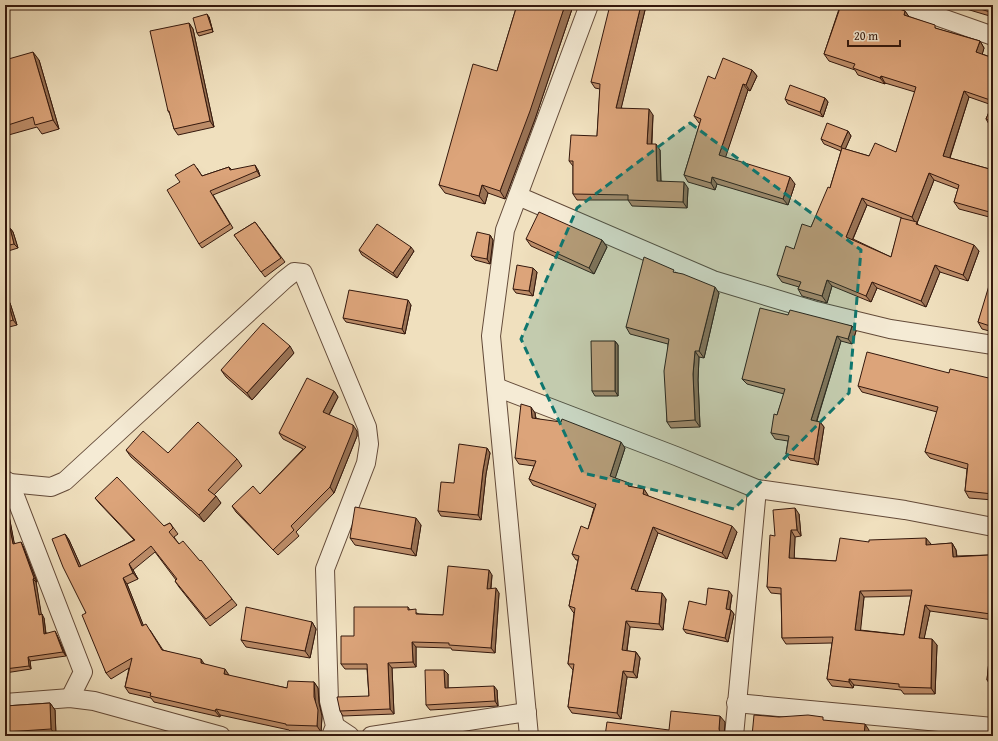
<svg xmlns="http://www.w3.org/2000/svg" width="998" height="741" font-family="'Gentium Book Plus',serif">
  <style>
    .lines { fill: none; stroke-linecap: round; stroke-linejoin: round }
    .minor-casing { stroke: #634a39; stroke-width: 20 }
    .minor { stroke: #f5ebd5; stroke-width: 18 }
    .wall { fill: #bd8d69; stroke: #34180d; fill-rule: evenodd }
    .shaded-wall { fill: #9a7355; stroke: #34180d }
    .building { fill: #dca47a; stroke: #34180d; fill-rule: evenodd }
    .marked { fill: #0f766e; fill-opacity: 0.2; stroke: #0f766e; stroke-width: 3; stroke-dasharray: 8 5; stroke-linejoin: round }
  </style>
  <rect width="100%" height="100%" fill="#f0e0be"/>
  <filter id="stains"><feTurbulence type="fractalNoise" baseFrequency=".005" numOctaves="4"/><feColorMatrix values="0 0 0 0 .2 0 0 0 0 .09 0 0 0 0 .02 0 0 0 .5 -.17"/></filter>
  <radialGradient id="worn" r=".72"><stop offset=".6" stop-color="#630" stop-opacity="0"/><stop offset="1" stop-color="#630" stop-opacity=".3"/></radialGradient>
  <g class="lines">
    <g class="minor-casing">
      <g id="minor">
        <path d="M905,5L993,36"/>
        <path d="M518,196L713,280L816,311L890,329L993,345"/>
        <path d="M496,387L676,456L757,489L905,510L993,527"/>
        <path d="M5,480L10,483L51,487L65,481L284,280L294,272L303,273L367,427L369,444L366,463L325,569L329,701L335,726L331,736"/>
        <path d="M10,483L83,672L70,698"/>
        <path d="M5,703L70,698L94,701L221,736"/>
        <path d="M736,703L993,727"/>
        <path d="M335,726L350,736"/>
        <path d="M371,736L527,712"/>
        <path d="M529,736L491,336L505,230L589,5"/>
        <path d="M734,736L757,489"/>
      </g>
    </g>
    <use href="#minor" class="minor"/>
  </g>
  <g class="wall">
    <path d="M517,5H569L572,9L535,119L505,199L488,193L485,204L445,193L439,185L497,71Z"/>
    <path d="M838,5H888L905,11L909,17L938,29L980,41L984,48L982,54L993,58V127L990,126L986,119L992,105L969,97L950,158L993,170V218L959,209L954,202L958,189L934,180L917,223L918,225L979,251L968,281L940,272L926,307L877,288L871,302L832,286L827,303L802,296L798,289L799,287L782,282L777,275L794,249L811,227L830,188L841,151L824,144L821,139L848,131L851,136L845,149L869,156L896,152L915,92L885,83V84L858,75L855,70L829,61L824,54L840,6ZM867,205L902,218L891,257L853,239Z"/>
    <path d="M953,5H993V17Z"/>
    <path d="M645,10L621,108L653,115L652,144L660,150L661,181L688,188L687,208L632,206L628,200H577L573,194V166L569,161L597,136L600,89L595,88L591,82Z"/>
    <path d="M209,17L213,32L199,36L197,33Z"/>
    <path d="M189,23L193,29L214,127L178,135L174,129L170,114L168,111Z"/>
    <path d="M5,60H39L59,129L42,134L37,127L5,136Z"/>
    <path d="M752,70L757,76L750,91L748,90L725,157L795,184L788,205L717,184L715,190L688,182L684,175L700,123H699L694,116L715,79Z"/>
    <path d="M825,98L828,102L823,117L788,104L785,99Z"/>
    <path d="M229,167L232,170H258L260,176L213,195L233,228L202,248L199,244L180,182L197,168L202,176Z"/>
    <path d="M255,222L285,262L265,277L234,235Z"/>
    <path d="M10,228L13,232L18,248L5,252V229Z"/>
    <path d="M490,235L493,240L490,264L475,260L471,256Z"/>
    <path d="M526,239L602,240L607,247L594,274L531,246Z"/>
    <path d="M359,250L414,251L397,278L362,255Z"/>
    <path d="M533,268L537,272L533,296L516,293L513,289Z"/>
    <path d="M675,272L719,293L704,358L699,357L698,380L700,427L671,428L667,422L668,344L630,334L626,327Z"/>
    <path d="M993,280V332L982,329L978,322Z"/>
    <path d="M5,299L10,303L17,325L5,328Z"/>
    <path d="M411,305L405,334L346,322L343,318Z"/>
    <path d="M788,315L852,326L856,331L852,344L841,341L817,421L820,422L824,427L818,465L790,460L786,454L788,441L775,439L771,433L784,394L747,384L742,379Z"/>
    <path d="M615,341L618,345V396H595L592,391Z"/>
    <path d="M294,353L252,400L226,377L221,370Z"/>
    <path d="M949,373L993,379V500L969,498L965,491L967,469L930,458L925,452L937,412L862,392L858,386Z"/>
    <path d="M334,391L338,397L329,415L357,431V436L334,493L296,532L299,536L278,555L236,512L232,506L260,494L303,449L283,439L279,433Z"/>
    <path d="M535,413L536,418L625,448L615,478L631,487L644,489L648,496L737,532L727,559L658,533L637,591L666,599L663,630L630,627L627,651L636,652L640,658L637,678L627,677L621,719L572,713L568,707L573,670L568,664L574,613L573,612L569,606L578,560H576L572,554L588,529L594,508L533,485L529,479L534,466L519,464L515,458Z"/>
    <path d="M487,448L490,453L486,474L481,520L441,516L438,511L454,483Z"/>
    <path d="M126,450L237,459L242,466L214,495L221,503L204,522L131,457Z"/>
    <path d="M95,498L164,526L170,523L178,534L174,537L179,544L200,561L232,599L237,605L210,626L179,587L175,581L176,580L155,552L133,570L138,579L127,584L143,625L150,630L163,650L204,664L229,676L287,688L314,682L318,688L319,703L322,716L321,732L290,731L289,730L220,715V717L154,702L151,698L129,693L125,687L129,668L111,679L106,673L86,613L65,534L69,540L81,567L134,540L100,504Z"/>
    <path d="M5,502L7,505L14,543L23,546L37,582H36L41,615L44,618L46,633L57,635L66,656L30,661L31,669L5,673Z"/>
    <path d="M799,514L801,536L795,537L794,558L836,561L869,542L930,545L952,543L956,550L957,556L989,555L993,549V620L930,611L924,638L937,645L935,694H904L901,690L854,685L853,688L832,686L827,679L832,643L786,644L782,638L781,594L771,593L767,587L775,536ZM911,596L904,635L860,630L864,597Z"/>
    <path d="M421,525L416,556L355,545L350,538Z"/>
    <path d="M492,575L491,589L499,593L495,653L452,650L451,648L416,647V667L392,668L394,714L343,716L340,711L369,696L367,669H345L341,664L354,636L408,607L410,610L419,614L443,615Z"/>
    <path d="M732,595L730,609L734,614L728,642L686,633L683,629L706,605Z"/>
    <path d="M312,622L316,629L310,658L246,647L241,640Z"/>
    <path d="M993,622V716L989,710V683L987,680Z"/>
    <path d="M448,674V688L497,690L498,706L430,710L426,705Z"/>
    <path d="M50,703L55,710L56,736H5V706Z"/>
  </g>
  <g class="shaded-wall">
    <path d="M565,5H569L572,9L535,119L505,199L500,191Z"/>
    <path d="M641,5L645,10L620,113L616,108Z"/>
    <path d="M905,11L910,18L904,15Z"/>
    <path d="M207,14L209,17L213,32Z"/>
    <path d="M189,23L193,29L214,127L210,121Z"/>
    <path d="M980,41L984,48L981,59L976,52Z"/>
    <path d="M33,52L39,60L59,129L53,120Z"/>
    <path d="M752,70L757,76L750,91L746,85Z"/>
    <path d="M881,76L885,83V84L880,78Z"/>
    <path d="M743,84L748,90L724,162L719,155Z"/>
    <path d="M964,91L969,97L948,163L943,156Z"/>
    <path d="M825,98L828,102L823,117L820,112Z"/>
    <path d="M649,109L653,115L651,150L647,144Z"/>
    <path d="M848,131L851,136L844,152L841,147Z"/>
    <path d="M656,144L660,150L661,187L657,181Z"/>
    <path d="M255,165L258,170L260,176L257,171Z"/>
    <path d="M929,173L934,180L917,223L921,229L916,224L912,217Z"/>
    <path d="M712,177L717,184L715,190L711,183Z"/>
    <path d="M790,177L795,184L788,205L783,199Z"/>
    <path d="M684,182L688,188L687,208L683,202Z"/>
    <path d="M482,185L488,193L485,204L479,196Z"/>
    <path d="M862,198L867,205L851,243L846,237Z"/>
    <path d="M10,228L13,232L18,248L14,244Z"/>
    <path d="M490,235L493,240L490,264L487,259Z"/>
    <path d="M602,240L607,247L594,274L589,268Z"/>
    <path d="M974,245L979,251L968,281L963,275Z"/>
    <path d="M411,247L414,251L397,278L393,273Z"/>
    <path d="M935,265L940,272L926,307L921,301Z"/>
    <path d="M533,268L537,272L533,296L529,291Z"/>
    <path d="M827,280L832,286L827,303L822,296Z"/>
    <path d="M872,282L877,288L871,302L866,296Z"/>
    <path d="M715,287L719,293L704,358L699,351Z"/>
    <path d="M7,298L10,303L17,325L13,320Z"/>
    <path d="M408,300L411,305L405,334L402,329Z"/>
    <path d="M852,326L856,331L852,344L848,339Z"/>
    <path d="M837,336L841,341L815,426L811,420Z"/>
    <path d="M615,341L618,345V396L615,391Z"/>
    <path d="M290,346L294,353L252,400L247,393Z"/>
    <path d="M695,351L699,357L698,380L700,427L695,420L693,374Z"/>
    <path d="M334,391L338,397L327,418L323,412Z"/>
    <path d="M531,407L535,413L536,424L532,418Z"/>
    <path d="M820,422L824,427L818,465L814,459Z"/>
    <path d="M353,425L357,431V436L334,493L330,487Z"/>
    <path d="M621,442L625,448L614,482L610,476Z"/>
    <path d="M487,448L490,453L486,474L481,520L478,515L483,470Z"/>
    <path d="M644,489L648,495L647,500L643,494Z"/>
    <path d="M216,496L221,503L204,522L199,515Z"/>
    <path d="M5,502L7,505L15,547L13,544Z"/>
    <path d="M795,508L799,514L801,536L797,530Z"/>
    <path d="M416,518L421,525L416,556L411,549Z"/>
    <path d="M732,526L737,532L727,559L722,553Z"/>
    <path d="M653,527L658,533L637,592L631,589Z"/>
    <path d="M791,530L795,537L794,564L789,558Z"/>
    <path d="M65,534L69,540L84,573L79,567Z"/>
    <path d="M926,538L931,544L930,551L926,545Z"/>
    <path d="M21,542L23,546L37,582L34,578Z"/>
    <path d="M952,543L956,550L957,563L953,557Z"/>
    <path d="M129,564L133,570L138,579L133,573Z"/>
    <path d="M489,570L492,575L490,594L487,589Z"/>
    <path d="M123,578L127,584L146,632L142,626Z"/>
    <path d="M33,579L36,582L42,618L39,615Z"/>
    <path d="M496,588L499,593L495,653L491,648Z"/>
    <path d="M729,591L732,595L729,613L726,609Z"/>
    <path d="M860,591L864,597L860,636L855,630Z"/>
    <path d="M662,593L666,599L663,630L659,624Z"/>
    <path d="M925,605L930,611L923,644L919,638Z"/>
    <path d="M731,610L734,614L728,642L725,638Z"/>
    <path d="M42,614L44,618L46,637L44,634Z"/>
    <path d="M626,621L630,627L626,656L622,650Z"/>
    <path d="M312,622L316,629L310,658L305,651Z"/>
    <path d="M55,631L57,635L66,656L63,652Z"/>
    <path d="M932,639L937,645L935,694L931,688Z"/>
    <path d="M412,642L416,647V667L413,662Z"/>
    <path d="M636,652L640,658L637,678L633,672Z"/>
    <path d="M28,657L30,661L31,669L29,666Z"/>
    <path d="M201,659L205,665L201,663Z"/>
    <path d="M388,663L392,668L394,714L390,709Z"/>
    <path d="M225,669L229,675L224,674Z"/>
    <path d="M444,670L448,674V693L445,688Z"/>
    <path d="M623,671L627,677L621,719L617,713Z"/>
    <path d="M849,679L854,685L853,688L849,682Z"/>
    <path d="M314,682L318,688L319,703L322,716L321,732L317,726Z"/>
    <path d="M494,686L497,690L498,706L495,701Z"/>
    <path d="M50,703L55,710L56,736L51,729Z"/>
    <path d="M216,709L220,715V717L215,711Z"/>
    <path d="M720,716L725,722L724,736H721L719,729Z"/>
    <path d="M865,724L869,730V736H864Z"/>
  </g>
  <g class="building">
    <path d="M517,5H565L530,111L500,191L482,185L479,196L439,185L473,64L497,71Z"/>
    <path d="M610,5H641L616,108L649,109L647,144H656L657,181L684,182L683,202L628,200V195L573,194V161H569L571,135L597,136L600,84L591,82Z"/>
    <path d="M841,5H888L905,11L904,15L935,25V28L980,41L976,52L993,58V101L964,91L943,156L993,170V213L954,202L959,185L929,173L912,217L862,198L846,237L891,257L901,218L917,222L916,224L974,245L963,275L935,265L921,301L872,282L866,296L827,280L822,296L798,289L801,282L777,275L786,246L794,249L802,224L811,227L828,187L830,188L842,148L869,156L875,143L896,152L916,87L881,76L880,78L853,68L855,64L824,54Z"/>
    <path d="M968,5H993V13Z"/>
    <path d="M207,14L212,29L197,33L193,18Z"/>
    <path d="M189,23L210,121L174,129L169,111H168L150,31Z"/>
    <path d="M33,52L53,120L35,125L33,117L5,126V60Z"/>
    <path d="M723,58L752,70L746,85L743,84L719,155L790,177L783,199L712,177L711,183L684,175L701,119L694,116L708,76L715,79Z"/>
    <path d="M790,85L825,98L820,112L785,99Z"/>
    <path d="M993,103V122L986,119Z"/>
    <path d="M827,123L848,131L841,147L821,139Z"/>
    <path d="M194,164L202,176L229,167L230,170L255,165L257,171L210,191L230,224L199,244L167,190L180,182L175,175Z"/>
    <path d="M539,212L602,240L589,268L526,239Z"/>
    <path d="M255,222L281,258L261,272L234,235Z"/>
    <path d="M377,224L411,247L393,273L359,250Z"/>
    <path d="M10,228L14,244L5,246V229Z"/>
    <path d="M477,232L490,235L487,259L471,256Z"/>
    <path d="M644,257L674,270L673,272L683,274L715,287L699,351H695L693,374L695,420L667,422L664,371L669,339L626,327Z"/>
    <path d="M517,265L533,268L529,291L513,289Z"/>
    <path d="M991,279L993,280V327L978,322Z"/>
    <path d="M349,290L408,300L402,329L343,318Z"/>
    <path d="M7,298L13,320L5,323V299Z"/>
    <path d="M760,308L788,315L790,310L852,326L848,339L837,336L811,420L820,422L814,459L786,454L789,436L771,433L774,414L777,415L785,389L742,379Z"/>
    <path d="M263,323L290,346L247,393L221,370Z"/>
    <path d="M591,341H615V391H592Z"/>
    <path d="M867,352L949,373L950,369L993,379V494L965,491L968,464L925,452L938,407L858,386Z"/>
    <path d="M307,378L334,391L323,412L353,425V430L330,487L291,526L294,530L273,550L232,506L253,486L260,494L306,447L279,433Z"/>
    <path d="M521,404L531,407L532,418L561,422L562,419L621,442L610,476L629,483L628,486L644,489L643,494L732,526L722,553L653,527L631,589L636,590L635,591L662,593L659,624L626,621L622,650L636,652L633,672L623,671L617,713L568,707L574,664H568L575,608L569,606L579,556L572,554L581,526L588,529L596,504L529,479L536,461L515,458Z"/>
    <path d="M198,422L237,459L208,490L216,496L199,515L126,450L143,431L168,453Z"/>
    <path d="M459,444L487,448L483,470L478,515L438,511L441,482L454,483Z"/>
    <path d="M117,477L164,526L170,523L173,528L169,532L179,544L183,541L200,561L201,560L232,599L206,619L175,581L177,579L151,546L129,564L133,573L123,578L142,626L146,624L162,650L201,659V663L225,669L224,674L287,688L288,681L314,682V697L318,710L317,726L286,725V724L216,709L215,711L150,696L151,693L125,687L132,658L106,673L82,615L86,613L63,567L52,539L65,534L79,567L135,540L95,498Z"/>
    <path d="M5,503L13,544L21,542L34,578L33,579L39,615L42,614L44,634L55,631L63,652L28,657L29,666L5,669Z"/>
    <path d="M355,507L416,518L411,549L350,538Z"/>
    <path d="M795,508L797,530H791L789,558L836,561L840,538L869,542V540L926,538V545L952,543L953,557L989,555V549H993V617H991V614L925,605L919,638L932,639L931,688L899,687V684L849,679V682L827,679L833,637L782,638L781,588L767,587L770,535L775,536L773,510ZM912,590L904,635L855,630L860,591Z"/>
    <path d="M448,566L489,570L487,589L496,588L491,648L449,645V643L412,642L413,662L388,663L390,709L340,711L337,697L369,696L367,664H341V636H354V607H408V610L416,609V614L443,615Z"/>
    <path d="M708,588L729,591L726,609L731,610L725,638L683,629L689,601L706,605Z"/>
    <path d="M246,607L312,622L305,651L241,640Z"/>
    <path d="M993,622V712L989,710V680H987Z"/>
    <path d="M425,670H444L445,688L494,686L495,701L426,705Z"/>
    <path d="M50,703L51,729L5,732V706Z"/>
    <path d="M671,711L720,716L719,729L721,736H605L607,722L669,730Z"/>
    <path d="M754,715L779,717L808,715L823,717V720L865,724L864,736H752Z"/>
    <path d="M119,734L130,736H118Z"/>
  </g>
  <path class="marked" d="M690,123L861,250L849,393L734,509L583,473L521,339L577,208Z"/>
  <rect width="998" height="741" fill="none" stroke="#f0e0be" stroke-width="20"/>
  <rect x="6" y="6" width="986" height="729" fill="none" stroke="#34180d" stroke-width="2"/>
  <rect x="10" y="10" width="978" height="721" fill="none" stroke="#34180d"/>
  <path d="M848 40v6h52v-6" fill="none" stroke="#34180d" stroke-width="2"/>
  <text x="854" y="40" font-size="12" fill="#34180d" stroke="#f5ebd5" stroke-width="3" paint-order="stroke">20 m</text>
  <rect width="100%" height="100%" filter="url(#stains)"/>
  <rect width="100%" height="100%" fill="url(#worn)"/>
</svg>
